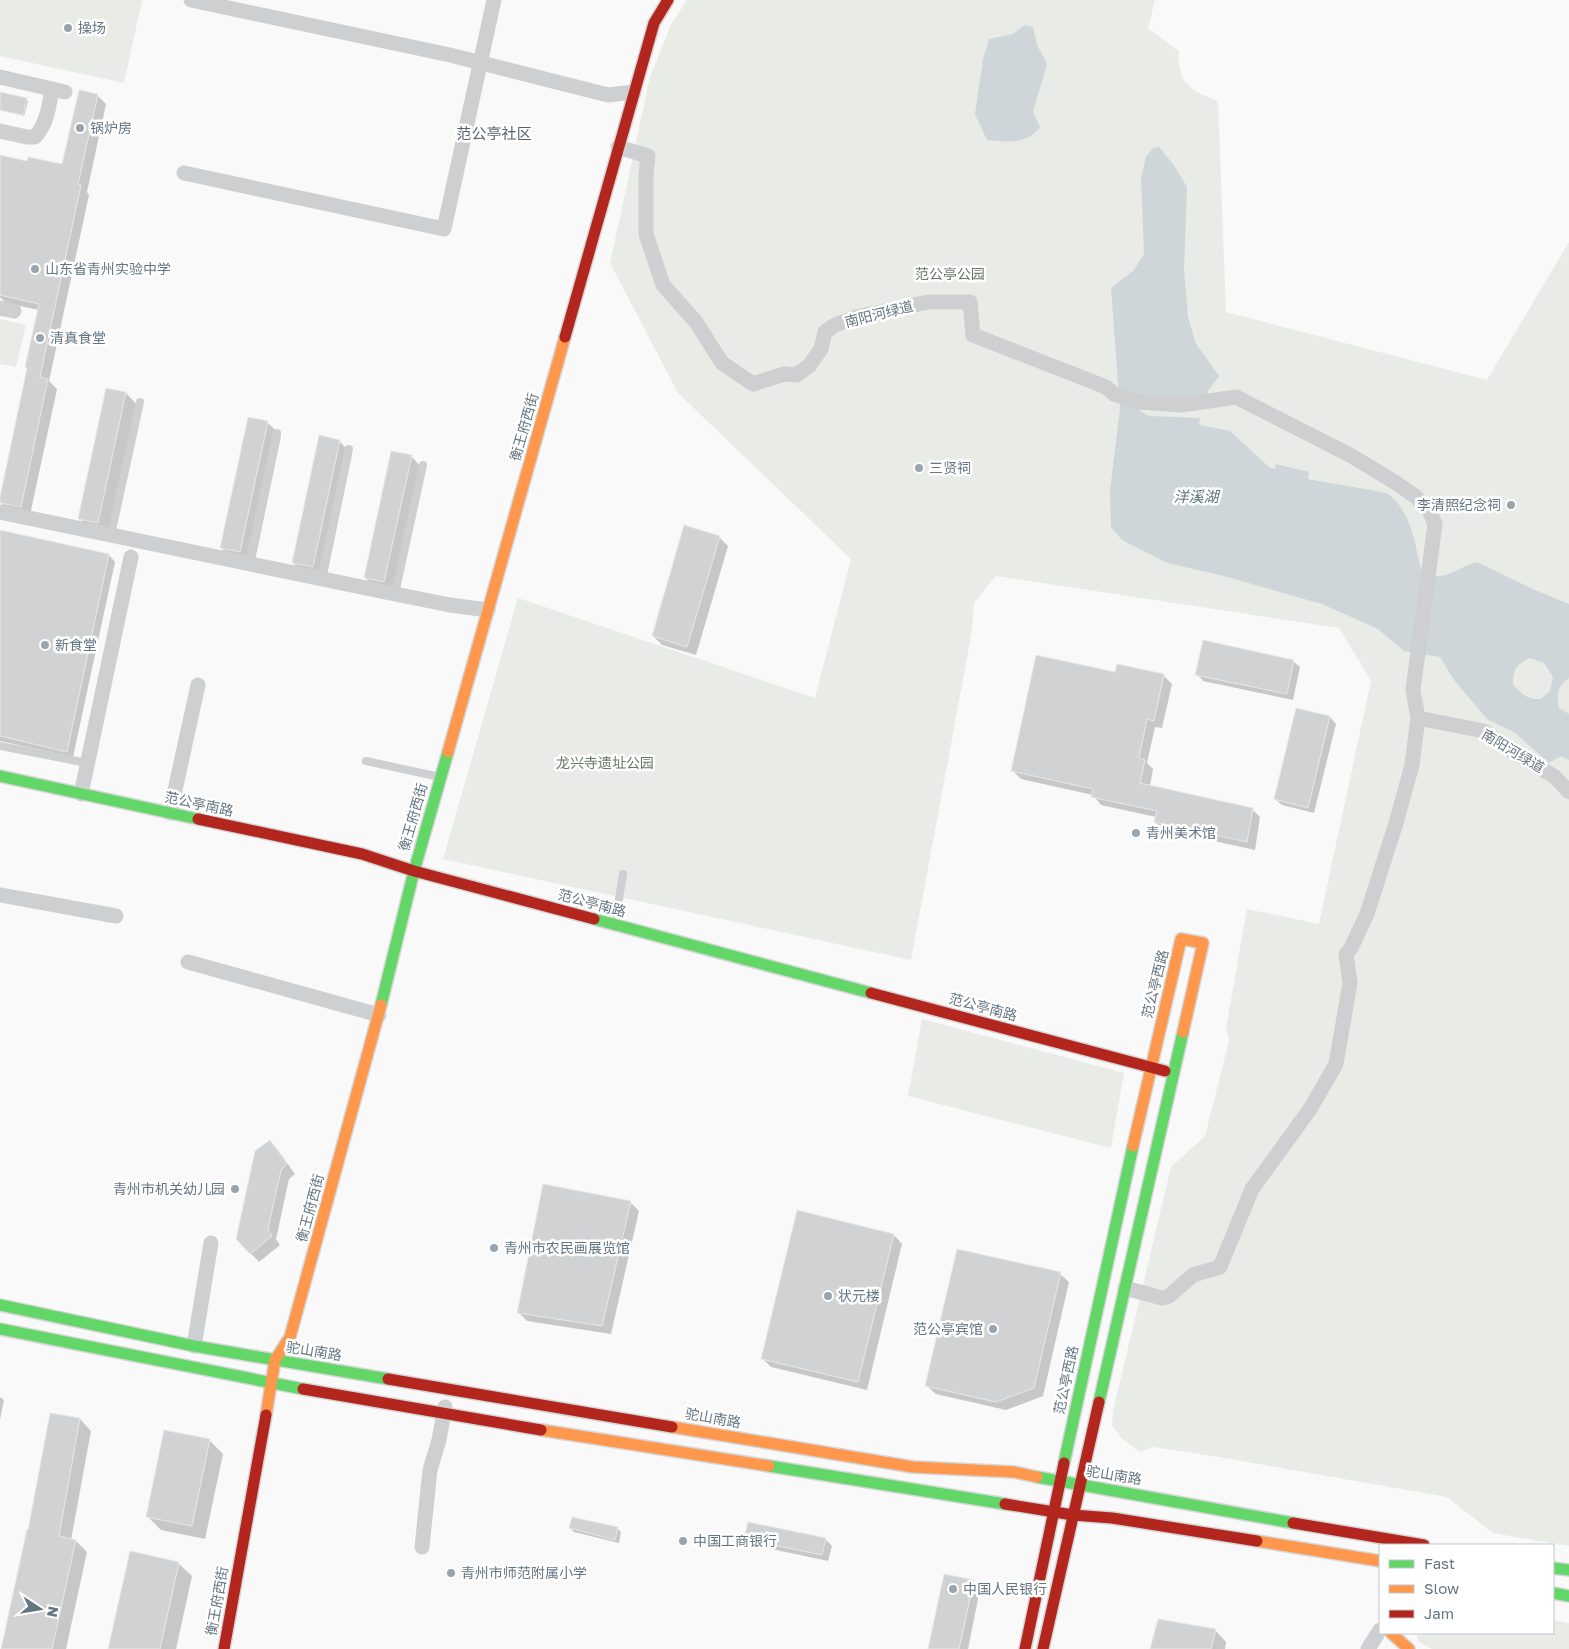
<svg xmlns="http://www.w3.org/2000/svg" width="1569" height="1649" font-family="'Golos Text','Noto Sans SC',sans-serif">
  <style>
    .green { fill: #e8ebe6 }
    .water { fill: #ced6d9; fill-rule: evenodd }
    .shadow { fill: #0003 }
    .building { fill: #d0d2d3; stroke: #e8e8e8 }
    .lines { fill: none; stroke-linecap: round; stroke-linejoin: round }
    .fast-casing { stroke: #d5d6d7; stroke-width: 14 }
    .slow-casing { stroke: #d5d6d7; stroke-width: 14 }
    .jam-casing { stroke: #d5d6d7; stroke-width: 14 }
    .lane { stroke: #cecfd0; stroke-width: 8 }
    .street { stroke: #cecfd0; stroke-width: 15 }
    .fast { stroke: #63d668; stroke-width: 11 }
    .slow { stroke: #ff974d; stroke-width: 11 }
    .jam { stroke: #b3261e; stroke-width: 11 }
    .poi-dot { fill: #99a4ac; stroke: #fff; stroke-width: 2 }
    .labels { text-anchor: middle; stroke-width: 5; stroke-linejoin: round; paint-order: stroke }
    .poi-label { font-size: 14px; fill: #657683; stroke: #fff; text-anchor: start }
    .park-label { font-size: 14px; fill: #687a64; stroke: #fff }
    .street-label { font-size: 14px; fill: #657683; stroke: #fff }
    .neighbourhood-label { font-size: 15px; fill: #57646e; stroke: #fff }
    .water-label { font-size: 15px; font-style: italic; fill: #60757c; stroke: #fff }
  </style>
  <rect width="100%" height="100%" fill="#f9f9f9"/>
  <g class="green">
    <path d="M0,0H142L124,83L0,56Z"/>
    <path d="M687,0H1155L1148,28L1179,51C1177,83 1190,91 1218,101L1226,312L1487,380L1569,242V1546L1493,1533L1447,1497L1213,1456L1153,1447L1140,1452L1121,1438L1112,1425L1113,1411L1171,1167L1205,1136L1229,1041L1226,1028L1247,909L1319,924L1371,681L1339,628L996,576L974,603L972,631L911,960L443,859L518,598L815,698L851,559L678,393L610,263L650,77L671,25Z"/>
    <path d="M0,319L26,325L16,367L0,364Z"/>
    <path d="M922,1019L1124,1073L1111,1148L908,1096Z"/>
    <path d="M1553,1620L1569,1623V1649H1432L1418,1641L1416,1633H1553Z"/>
  </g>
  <g class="water">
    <path d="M1025,25L1033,27L1037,45L1047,64L1033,112L1040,127C1027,145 1007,142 987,140L975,114L983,59L989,39L1013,34Z"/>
    <path d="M1159,147L1173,164L1187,187L1184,270L1188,317L1196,344L1219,376L1208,391L1205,397L1134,407L1149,416L1200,418L1199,425L1230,431L1269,467L1275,469L1276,464L1309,472L1308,479L1387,493C1412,511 1415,545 1422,574C1449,581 1453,569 1477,562L1535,590L1569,604V678C1557,687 1556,694 1559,708L1569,714V760L1561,756L1549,763L1514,732L1488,720L1454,680L1440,657L1404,651L1378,629L1322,604L1224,576L1167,563L1122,540L1111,527L1110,490L1120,409L1111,288L1134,270L1144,254L1141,177L1146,157L1153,148ZM1530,658L1544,663L1553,677L1550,691L1541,699C1528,700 1521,694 1513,684C1514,668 1516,665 1530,658Z"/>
  </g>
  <g class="shadow">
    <path d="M0,93L26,99L28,101L24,116L0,110Z"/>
    <path d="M97,95L106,104L87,192L89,195L49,381L57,389L30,515L9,511L0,502L39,310L6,303L0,297V156L28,163L63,166Z"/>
    <path d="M126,393L139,407L111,535L93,532L79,518Z"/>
    <path d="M268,423L281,436L254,565L234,561L221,548Z"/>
    <path d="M339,441L352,454L326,580L307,576L293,563Z"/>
    <path d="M411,456L424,470L398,595L379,591L365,578Z"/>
    <path d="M0,531L109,555L115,562L73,757L0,741Z"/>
    <path d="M719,537L728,546L696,655L662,645L653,636Z"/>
    <path d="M1293,661L1300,667L1293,700L1203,681L1197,674Z"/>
    <path d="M1116,674L1163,675L1172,684L1162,728L1155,727L1147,763L1153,769L1150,786L1252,809L1260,817L1255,850L1163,830L1155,822L1156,817L1101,805L1093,795L1021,779L1013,771Z"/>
    <path d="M1330,717L1336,724L1314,813L1282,805L1275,799Z"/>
    <path d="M270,1141L278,1150L295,1174L289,1179L276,1239L280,1245L259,1262L237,1239Z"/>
    <path d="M630,1202L639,1211L611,1334L527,1321L518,1312Z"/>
    <path d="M894,1235L902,1244L867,1390L771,1367L762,1358Z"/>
    <path d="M1060,1274L1069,1282L1043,1396L1006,1410L936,1394L927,1386Z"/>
    <path d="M0,1397L4,1400L0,1420Z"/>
    <path d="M51,1414L80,1419L91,1431L71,1540L76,1541L87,1552L66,1649H2L29,1531Z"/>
    <path d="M209,1440L223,1454L205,1539L161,1530L147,1516Z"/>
    <path d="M570,1528H617L621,1532L619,1543L574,1532Z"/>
    <path d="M745,1539H825L832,1546L828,1561L752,1545Z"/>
    <path d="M178,1563L192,1576L176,1649H110Z"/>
    <path d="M973,1581L980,1589L968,1649H929Z"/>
    <path d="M1215,1630L1226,1642L1225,1649H1152Z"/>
  </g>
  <g class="building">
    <path d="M79,90L98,94L78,184L81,185L40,377L48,379L21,507L0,503V497L27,368L25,367L39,304L0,295V155L27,161L28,157L62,164Z"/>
    <path d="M0,92L27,98L23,115L0,110Z"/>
    <path d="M106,388L126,392L98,523L78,519Z"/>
    <path d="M248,417L268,421L240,552L220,548Z"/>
    <path d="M319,435L340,440L313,567L292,563Z"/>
    <path d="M391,451L412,455L384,582L364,578Z"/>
    <path d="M684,525L720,536L687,647L652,636Z"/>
    <path d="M0,530L109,554L67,752L0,736Z"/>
    <path d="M1203,640L1294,660L1287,694L1195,675Z"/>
    <path d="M1036,655L1115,672L1117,664L1164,674L1154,721L1147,719L1139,758L1145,760L1140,783L1253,808L1247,842L1154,822L1157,811L1091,797L1093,789L1011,771Z"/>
    <path d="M1296,708L1330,716L1308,808L1274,799Z"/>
    <path d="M270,1140L287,1164L281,1170L268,1229L272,1236L250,1254L236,1239L255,1151Z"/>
    <path d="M543,1184L631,1201L602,1326L517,1313Z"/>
    <path d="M797,1210L894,1234L858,1382L761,1359Z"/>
    <path d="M957,1249L1061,1272L1034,1388L996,1402L925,1386Z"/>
    <path d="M50,1413L80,1418L59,1536L76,1540L52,1649H1L27,1529L28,1530Z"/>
    <path d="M164,1430L210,1439L192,1526L146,1517Z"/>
    <path d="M572,1517L618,1527L615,1540L569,1528Z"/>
    <path d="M748,1522L826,1538L822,1555L744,1539Z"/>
    <path d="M130,1551L179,1562L160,1649H108Z"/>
    <path d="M944,1574L974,1580L959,1649H928Z"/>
    <path d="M1158,1619L1216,1629L1211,1649H1150Z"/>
  </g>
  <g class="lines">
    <g class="fast-casing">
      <g id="fast">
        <path d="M0,776L198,819"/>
        <path d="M594,919L871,993"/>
        <path d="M381,1005L414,871L448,752"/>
        <path d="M0,1305L194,1346L388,1379"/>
        <path d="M0,1329L303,1389"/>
        <path d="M1099,1402L1183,1032"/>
        <path d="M1064,1463L1133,1146"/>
        <path d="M769,1466L1005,1504"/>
        <path d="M1037,1477L1293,1523"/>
        <path d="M1553,1568L1569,1570"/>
        <path d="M1553,1593L1569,1596"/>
      </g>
    </g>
    <g class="slow-casing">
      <g id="slow">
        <path d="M448,752L565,337"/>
        <path d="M1133,1146L1181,939L1203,943L1183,1032"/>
        <path d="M266,1415L275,1360L290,1337L381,1005"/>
        <path d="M672,1427L913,1467L1014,1472L1037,1477"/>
        <path d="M541,1430L769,1466"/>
        <path d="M1257,1541L1380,1561"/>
        <path d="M1391,1633L1409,1649"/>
      </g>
    </g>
    <g class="jam-casing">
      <g id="jam">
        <path d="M565,337L654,23L668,0"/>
        <path d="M198,819L362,854L414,871L594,919"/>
        <path d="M871,993L1165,1071"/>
        <path d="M388,1379L672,1427"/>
        <path d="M303,1389L541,1430"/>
        <path d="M1005,1504L1073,1515L1112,1518L1257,1541"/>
        <path d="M1293,1523L1424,1545"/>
        <path d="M224,1649L266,1415"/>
        <path d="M1025,1649L1064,1463"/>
        <path d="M1043,1649L1099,1402"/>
      </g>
    </g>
    <g class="lane">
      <path d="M111,535L140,402"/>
      <path d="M249,564L277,433"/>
      <path d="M321,579L349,449"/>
      <path d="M395,594L423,465"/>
      <path d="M0,746L87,763"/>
      <path d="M366,761L440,777"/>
      <path d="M615,924L623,874"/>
    </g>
    <g class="street">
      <path d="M191,0L450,55L608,95L634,92"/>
      <path d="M0,77L65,92"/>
      <path d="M0,131L27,137H35C47,124 49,106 52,89"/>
      <path d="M618,147L648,156L646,174V234L663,285L696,322L722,363L753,384L784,374L796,375L809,366L821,349L825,332L835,325L856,317L928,302H970L973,335L1106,387L1114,394L1139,402L1181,405L1236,397L1350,455L1396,483L1415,496L1429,510L1435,524L1413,690L1418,718L1484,731L1512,751L1555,777L1569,792"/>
      <path d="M184,173L444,229L494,0"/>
      <path d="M0,308L14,311"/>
      <path d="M0,512L395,594L450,605L488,610"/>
      <path d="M81,794L131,557"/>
      <path d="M170,813L198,685"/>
      <path d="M0,895L116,916"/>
      <path d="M188,962L379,1015"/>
      <path d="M1125,1288L1162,1298L1169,1296L1193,1275L1220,1267L1252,1189L1310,1109L1336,1064L1350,983L1346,954L1351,948L1367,914L1396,823L1412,765L1418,718"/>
      <path d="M194,1346L211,1243"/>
      <path d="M422,1547L430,1470L439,1440L445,1407"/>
      <path d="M1368,1649L1380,1630"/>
    </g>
    <use href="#fast" class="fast"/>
    <use href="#slow" class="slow"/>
    <use href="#jam" class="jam"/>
  </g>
  <g class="poi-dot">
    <circle cx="68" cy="28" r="5"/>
    <circle cx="80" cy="128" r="5"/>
    <circle cx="35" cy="269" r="5"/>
    <circle cx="40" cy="338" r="5"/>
    <circle cx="919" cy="468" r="5"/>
    <circle cx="1511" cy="505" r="5"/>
    <circle cx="45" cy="645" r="5"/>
    <circle cx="1136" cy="833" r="5"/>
    <circle cx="235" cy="1189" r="5"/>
    <circle cx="494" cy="1248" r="5"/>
    <circle cx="828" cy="1296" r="5"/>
    <circle cx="993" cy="1329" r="5"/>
    <circle cx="683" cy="1541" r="5"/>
    <circle cx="451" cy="1573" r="5"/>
    <circle cx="953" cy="1589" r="5"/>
  </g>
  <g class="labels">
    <g class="poi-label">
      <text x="78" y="33">操场</text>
      <text x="90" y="133">锅炉房</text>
      <text x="45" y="274">山东省青州实验中学</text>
      <text x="50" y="343">清真食堂</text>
      <text x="929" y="473">三贤祠</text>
      <text x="1501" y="510" text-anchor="end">李清照纪念祠</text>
      <text x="55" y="650">新食堂</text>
      <text x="1146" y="838">青州美术馆</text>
      <text x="225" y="1194" text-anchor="end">青州市机关幼儿园</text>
      <text x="504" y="1253">青州市农民画展览馆</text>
      <text x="838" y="1301">状元楼</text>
      <text x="983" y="1334" text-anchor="end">范公亭宾馆</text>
      <text x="693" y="1546">中国工商银行</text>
      <text x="461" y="1578">青州市师范附属小学</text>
      <text x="963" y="1594">中国人民银行</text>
    </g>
    <g class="park-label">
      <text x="950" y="279">范公亭公园</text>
      <text x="605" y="768">龙兴寺遗址公园</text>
    </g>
    <g class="street-label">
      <text transform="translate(879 314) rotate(-14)" y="5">南阳河绿道</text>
      <text transform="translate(524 427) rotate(-74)" y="5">衡王府西街</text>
      <text transform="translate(1513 751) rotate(31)" y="5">南阳河绿道</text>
      <text transform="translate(199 804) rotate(12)" y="5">范公亭南路</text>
      <text transform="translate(413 817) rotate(-74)" y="5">衡王府西街</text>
      <text transform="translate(592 903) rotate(15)" y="5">范公亭南路</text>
      <text transform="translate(1155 984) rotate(-76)" y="5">范公亭西路</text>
      <text transform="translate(983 1007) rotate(15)" y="5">范公亭南路</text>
      <text transform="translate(310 1208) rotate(-75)" y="5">衡王府西街</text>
      <text transform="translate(314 1351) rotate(9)" y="5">驼山南路</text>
      <text transform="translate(1066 1380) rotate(-78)" y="5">范公亭西路</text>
      <text transform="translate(713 1418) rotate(10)" y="5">驼山南路</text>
      <text transform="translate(1114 1475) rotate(9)" y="5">驼山南路</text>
      <text transform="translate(217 1601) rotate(-80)" y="5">衡王府西街</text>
    </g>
    <g class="neighbourhood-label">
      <text x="494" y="139">范公亭社区</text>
    </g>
    <g class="water-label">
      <text x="1196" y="502">洋溪湖</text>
    </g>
  </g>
  <rect x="1379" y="1544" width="175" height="90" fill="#ffffff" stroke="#c1c8cd"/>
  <rect x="1389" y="1560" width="25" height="8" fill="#63d668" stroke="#c1c8cd"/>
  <text x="1424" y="1569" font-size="15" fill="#657683">Fast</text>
  <rect x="1389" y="1585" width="25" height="8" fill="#ff974d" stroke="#c1c8cd"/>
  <text x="1424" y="1594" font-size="15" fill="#657683">Slow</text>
  <rect x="1389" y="1610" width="25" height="8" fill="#b3261e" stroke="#c1c8cd"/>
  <text x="1424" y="1619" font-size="15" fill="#657683">Jam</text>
  <g transform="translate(40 1609) rotate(102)" stroke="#ffffff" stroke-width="4" paint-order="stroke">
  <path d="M0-4L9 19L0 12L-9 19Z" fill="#657683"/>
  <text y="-8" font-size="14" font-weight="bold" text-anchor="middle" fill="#657683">N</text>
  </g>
</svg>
